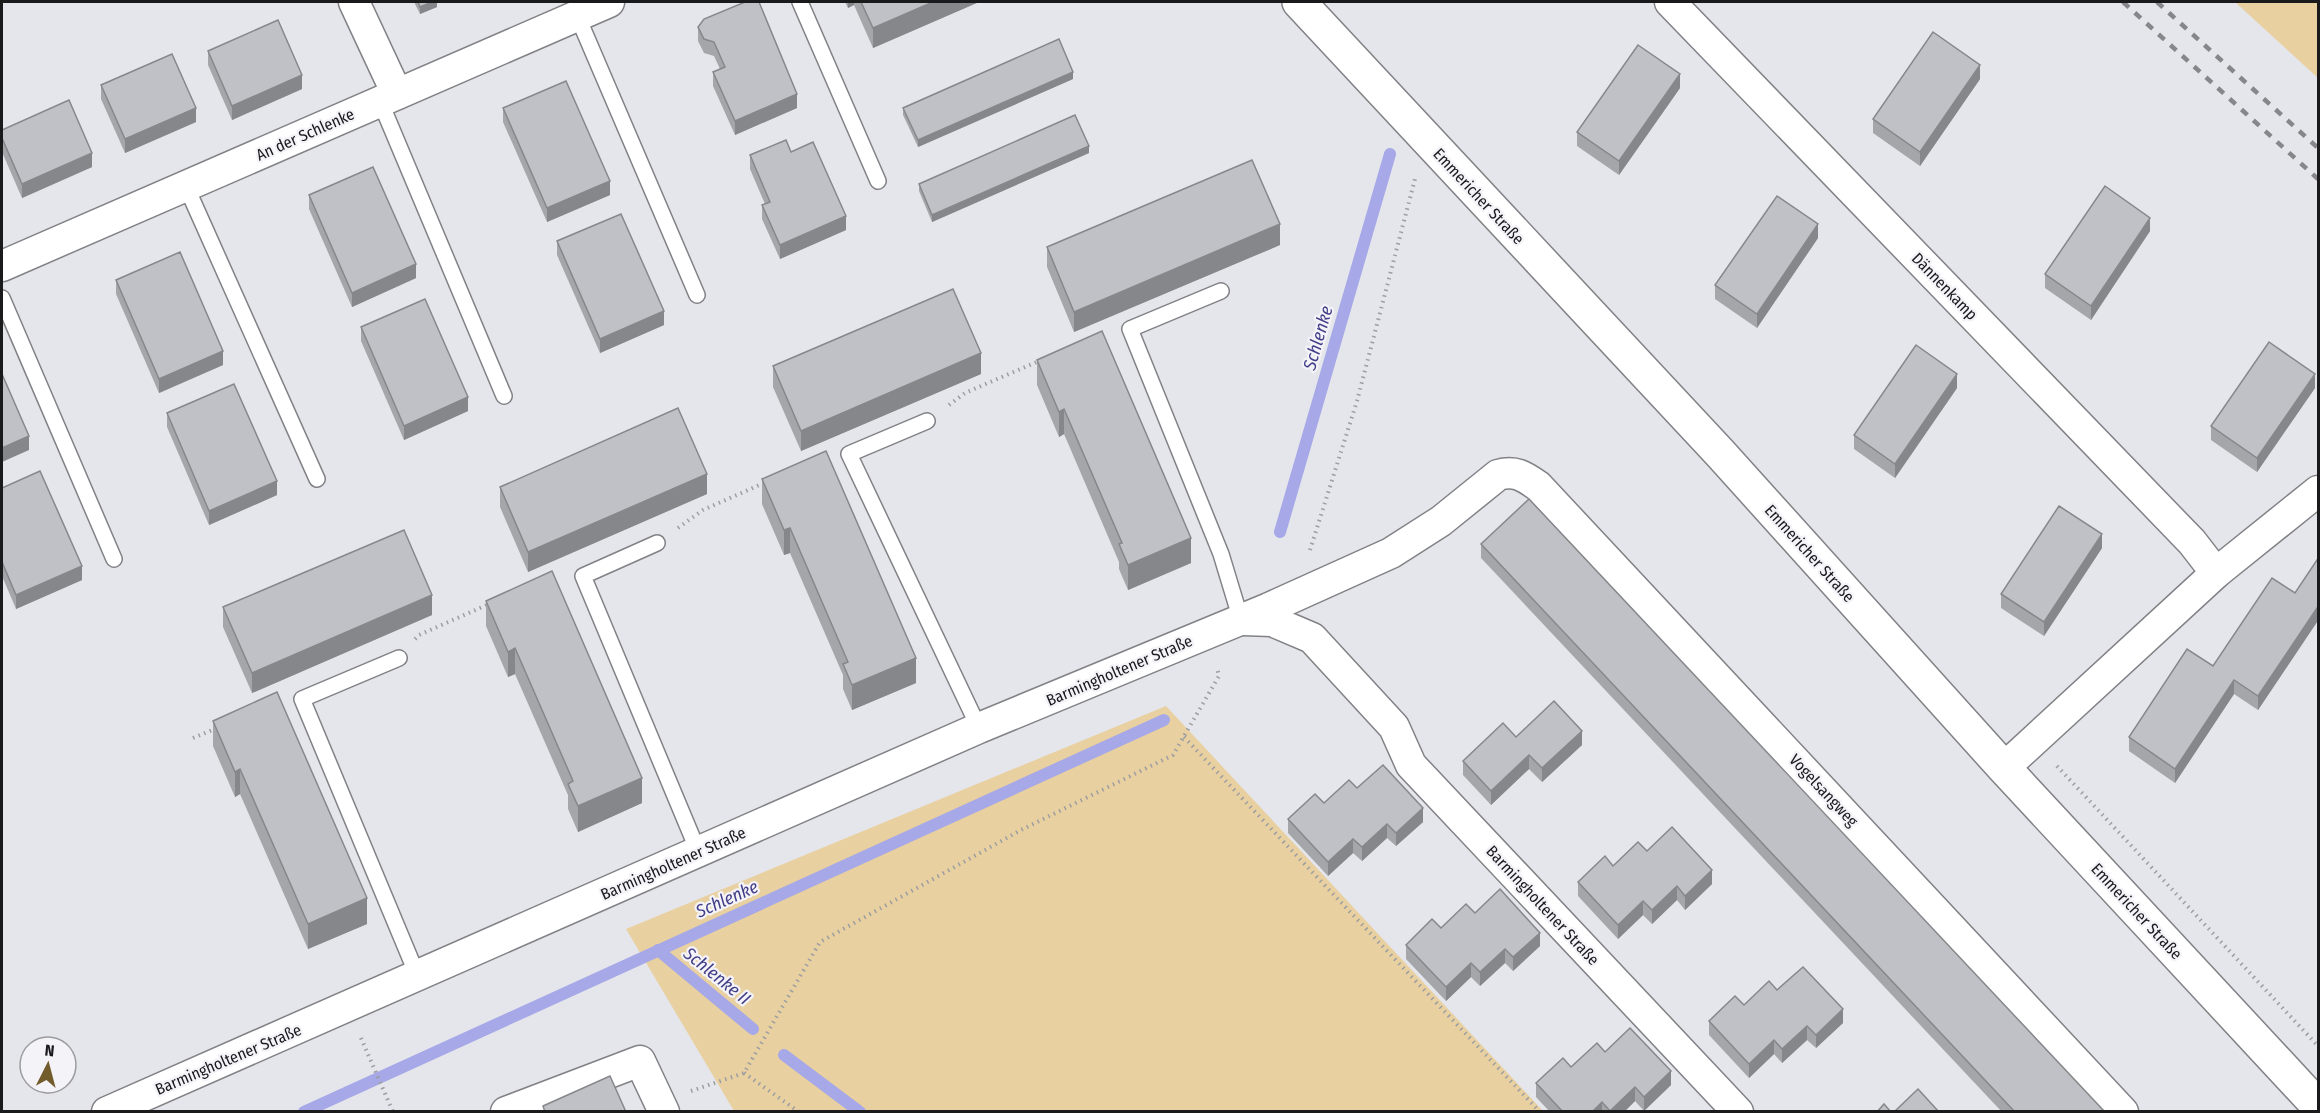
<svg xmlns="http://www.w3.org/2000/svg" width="2320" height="1113" font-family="'Fira Sans Condensed',sans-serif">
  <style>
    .green { fill: #e9d0a0 }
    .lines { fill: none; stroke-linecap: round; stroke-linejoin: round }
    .stream { stroke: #a6a8e7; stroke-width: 12 }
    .service-casing { stroke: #818186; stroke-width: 18 }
    .minor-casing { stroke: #818186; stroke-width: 33 }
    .secondary-casing { stroke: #818186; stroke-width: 36 }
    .path { stroke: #9d9ea1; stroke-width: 4; stroke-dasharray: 1.5 4.5; stroke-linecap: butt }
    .service { stroke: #fff; stroke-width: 15 }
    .minor { stroke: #fff; stroke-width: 30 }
    .secondary { stroke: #fff; stroke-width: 33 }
    .rail { stroke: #87878b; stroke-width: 4.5; stroke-dasharray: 8 8; stroke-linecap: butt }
    .wall { fill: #a5a6aa }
    .shaded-wall { fill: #86878b }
    .building { fill: #c0c1c6; stroke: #86878b; stroke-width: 1.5 }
    .labels { text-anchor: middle; stroke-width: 4.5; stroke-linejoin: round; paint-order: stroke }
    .street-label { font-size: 16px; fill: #1a1a1c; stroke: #f3f3f8 }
    .water-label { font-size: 18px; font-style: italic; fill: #423e88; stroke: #f3f3f8 }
  </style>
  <rect width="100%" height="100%" fill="#e5e6eb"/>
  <g class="green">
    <path d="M2235,2H2318V78Z"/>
    <path d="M1166,706L1543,1111H734L626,929Z"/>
  </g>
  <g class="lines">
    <g class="stream">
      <path d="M1280,532L1390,154"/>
      <path d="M658,950L753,1029"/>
      <path d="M784,1055L860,1112"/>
      <path d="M304,1112L1164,720"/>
    </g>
    <g class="service-casing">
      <g id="service">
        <path d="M800,2L878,181"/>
        <path d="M577,15L697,295"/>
        <path d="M380,101L504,396"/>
        <path d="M186,186L317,479"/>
        <path d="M1221,291L1130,329L1221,554L1241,620"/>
        <path d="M2,298L114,559"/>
        <path d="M927,421L849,454L979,728"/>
        <path d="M657,543L583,576L698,851"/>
        <path d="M399,658L302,699L418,977"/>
      </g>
    </g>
    <g class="minor-casing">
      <g id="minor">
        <path d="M354,2L397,94"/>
        <path d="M1670,2L2192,542L2216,573"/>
        <path d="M2,266L609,2"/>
        <path d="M1243,620L1272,621L1312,638L1394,727L1411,765L1738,1112"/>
        <path d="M2004,768L2216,573L2318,491"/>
        <path d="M107,1112L979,728L1269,608L1391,553L1441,521L1498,475C1515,470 1524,476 1538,486L2123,1112"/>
        <path d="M506,1112L640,1061L664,1112"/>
      </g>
    </g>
    <g class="secondary-casing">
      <path id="secondary" d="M1299,2L1720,453L2004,768L2318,1106"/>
    </g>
    <g class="path">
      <path d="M949,405L965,393L1039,361"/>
      <path d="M678,528L703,510L764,483"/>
      <path d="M1310,550L1357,401L1415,179"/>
      <path d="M415,639L419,635L489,604"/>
      <path d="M1184,737L1540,1112"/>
      <path d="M193,738L217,728"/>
      <path d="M2057,766L2318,1046"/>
      <path d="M361,1038L393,1112"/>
      <path d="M744,1073L799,1112"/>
      <path d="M691,1091L744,1073L820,942L1021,830L1173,755L1219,676L1217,668"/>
    </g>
    <use href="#service" class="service"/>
    <use href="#minor" class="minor"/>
    <use href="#secondary" class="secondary"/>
    <g class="rail">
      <path d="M2123,2L2318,179"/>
      <path d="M2157,2L2318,148"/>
    </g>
  </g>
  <g class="wall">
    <path d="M414,2H437V7L420,14Z"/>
    <path d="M845,2H979L873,48L854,5L848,8Z"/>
    <path d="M698,27L797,108L735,135L713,86V72L720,69L714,56L704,53L698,41Z"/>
    <path d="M208,51L302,89L232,120L208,65Z"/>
    <path d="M1073,79L918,147L903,115V108Z"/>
    <path d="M1980,79L1920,166L1873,133V119Z"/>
    <path d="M101,85L196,122L125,153L101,99Z"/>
    <path d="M1680,88L1619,175L1577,146V132Z"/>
    <path d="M503,108L610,195L547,222L503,122Z"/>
    <path d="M2,130L92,167L22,198L2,152Z"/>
    <path d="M791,152L846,230L780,259L762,219V205L765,204L750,169V155Z"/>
    <path d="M1089,153L932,222L919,191V184Z"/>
    <path d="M309,195L416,278L352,307L309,209Z"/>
    <path d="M2150,231L2091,320L2045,288V274Z"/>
    <path d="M1818,238L1757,328L1715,299V285Z"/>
    <path d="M557,241L664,325L600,353L557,255Z"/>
    <path d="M1280,245L1074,332L1047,267V247Z"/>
    <path d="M116,280L223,365L159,393L116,294Z"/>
    <path d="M361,327L468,411L404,440L361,341Z"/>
    <path d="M1037,360L1191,563L1128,590L1119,569V562L1064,434L1059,437L1037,385Z"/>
    <path d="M773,366L981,374L801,451L773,387Z"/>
    <path d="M1957,388L1895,478L1854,449V435Z"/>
    <path d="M2315,388L2257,472L2211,440V426Z"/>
    <path d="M167,413L277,495L209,525L167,427Z"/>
    <path d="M762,479L916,683L852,710L843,689V675L790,553L784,555L762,504Z"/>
    <path d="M500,487L707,494L528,572L500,507Z"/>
    <path d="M2,488L82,580L16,609L2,576Z"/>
    <path d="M1481,544L2105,1112H2002L1481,558Z"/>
    <path d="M2102,548L2044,636L2001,608V594Z"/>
    <path d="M2319,557V623L2317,622L2258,710L2234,694L2175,783L2129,751V737L2213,666L2295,593Z"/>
    <path d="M486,601L642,803L578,832L568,809V795L515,674L508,677L486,626Z"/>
    <path d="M223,607L432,615L252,693L223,627Z"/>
    <path d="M213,721L367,924L308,949L240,794L235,797L213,746Z"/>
    <path d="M1516,737L1582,745L1542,782L1529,769L1491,805L1463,775V761Z"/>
    <path d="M1357,788L1423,822L1396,846L1387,838L1362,861L1353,853L1328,876L1288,833V819Z"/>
    <path d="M1647,851L1712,884L1685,910L1677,900L1652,924L1643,915L1618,939L1578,896V882Z"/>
    <path d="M1475,913L1540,946L1513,971L1505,963L1480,986L1471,977L1446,1001L1406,959V945Z"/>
    <path d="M1777,990L1843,1023L1816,1048L1807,1040L1782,1063L1774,1054L1749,1078L1709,1035V1021Z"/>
    <path d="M1605,1052L1671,1085L1644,1111L1635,1101L1624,1112H1550L1536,1097V1083Z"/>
  </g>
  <g class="shaded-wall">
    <path d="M432,2H437V7L420,14V7Z"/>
    <path d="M848,2H854V5L848,8Z"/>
    <path d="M933,2H979L873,48V28Z"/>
    <path d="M1980,65V79L1920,166V152Z"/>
    <path d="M1073,72V79L918,147V140Z"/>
    <path d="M1680,74V88L1619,175V161Z"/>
    <path d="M302,75V89L232,120V106Z"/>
    <path d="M797,94V108L735,135V121Z"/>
    <path d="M196,108V122L125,153V139Z"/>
    <path d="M1089,146V153L932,222V215Z"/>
    <path d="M92,153V167L22,198V184Z"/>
    <path d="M610,181V195L547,222V208Z"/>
    <path d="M846,216V230L780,259V245Z"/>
    <path d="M2150,218V231L2091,320V306Z"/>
    <path d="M1280,224V245L1074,332V312Z"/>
    <path d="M1818,224V238L1757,328V314Z"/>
    <path d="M416,264V278L352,307V293Z"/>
    <path d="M664,311V325L600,353V339Z"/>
    <path d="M223,351V365L159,393V379Z"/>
    <path d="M981,353V374L801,451V431Z"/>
    <path d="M1957,374V388L1895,478V464Z"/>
    <path d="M2315,374V388L2257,472V458Z"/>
    <path d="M468,397V411L404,440V426Z"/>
    <path d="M1064,409V434L1059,437V412Z"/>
    <path d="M29,436V450L2,462V448Z"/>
    <path d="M707,474V494L528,572V552Z"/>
    <path d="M277,481V495L209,525V511Z"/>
    <path d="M790,528V553L784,555V530Z"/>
    <path d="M2102,534V548L2044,636V622Z"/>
    <path d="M1191,538V563L1128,590V565Z"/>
    <path d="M82,566V580L16,609V595Z"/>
    <path d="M432,595V615L252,693V673Z"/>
    <path d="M2317,608V622L2258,710V696Z"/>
    <path d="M515,648V674L508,677V652Z"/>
    <path d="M916,658V683L852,710V685Z"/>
    <path d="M2234,680V694L2175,783V769Z"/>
    <path d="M1582,731V745L1542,782V768Z"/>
    <path d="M1529,755V769L1491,805V791Z"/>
    <path d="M240,769V794L235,797V772Z"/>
    <path d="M642,778V803L578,832V806Z"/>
    <path d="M1423,808V822L1396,846V833Z"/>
    <path d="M1387,824V838L1362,861V847Z"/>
    <path d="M1353,839V853L1328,876V862Z"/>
    <path d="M1712,870V884L1685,910V896Z"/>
    <path d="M1677,886V900L1652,924V910Z"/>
    <path d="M367,898V924L308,949V924Z"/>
    <path d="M1643,901V915L1618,939V925Z"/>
    <path d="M1540,933V946L1513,971V957Z"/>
    <path d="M1505,949V963L1480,986V972Z"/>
    <path d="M1471,963V977L1446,1001V987Z"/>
    <path d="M1843,1009V1023L1816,1048V1035Z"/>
    <path d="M1807,1026V1040L1782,1063V1049Z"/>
    <path d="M1774,1040V1054L1749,1078V1064Z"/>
    <path d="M1671,1071V1085L1644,1111V1097Z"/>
    <path d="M1635,1087V1101L1624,1112H1610Z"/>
    <path d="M1602,1102V1112H1592Z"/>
  </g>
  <g class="building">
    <path d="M418,2H432L420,7Z"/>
    <path d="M745,2H759L797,94L735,121L713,72L725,67L714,42L704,39L698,27L704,19Z"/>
    <path d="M861,2H933L873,28Z"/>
    <path d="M278,20L302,75L232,106L208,51Z"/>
    <path d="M1933,32L1980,65L1920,152L1873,119Z"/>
    <path d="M1059,39L1073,72L918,140L903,108Z"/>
    <path d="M1638,45L1680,74L1619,161L1577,132Z"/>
    <path d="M172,54L196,108L125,139L101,85Z"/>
    <path d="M566,81L610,181L547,208L503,108Z"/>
    <path d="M69,100L92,153L22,184L2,138V130Z"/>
    <path d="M1075,115L1089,146L932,215L919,184Z"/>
    <path d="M786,140L791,152L813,142L846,216L780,245L762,205L770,202L750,155Z"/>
    <path d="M1252,160L1280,224L1074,312L1047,247Z"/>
    <path d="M373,167L416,264L352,293L309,195Z"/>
    <path d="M2105,186L2150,218L2091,306L2045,274Z"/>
    <path d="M1777,196L1818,224L1757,314L1715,285Z"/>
    <path d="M621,214L664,311L600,339L557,241Z"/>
    <path d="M180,252L223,351L159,379L116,280Z"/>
    <path d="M953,289L981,353L801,431L773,366Z"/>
    <path d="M425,299L468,397L404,426L361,327Z"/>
    <path d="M1102,331L1191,538L1128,565L1119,544L1122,543L1064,409L1059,412L1037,360Z"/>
    <path d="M2269,342L2315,374L2257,458L2211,426Z"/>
    <path d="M1916,345L1957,374L1895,464L1854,435Z"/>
    <path d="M2,374L29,436L2,448Z"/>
    <path d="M234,384L277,481L209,511L167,413Z"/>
    <path d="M678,408L707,474L528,552L500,487Z"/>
    <path d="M826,451L916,658L852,685L843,664L848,662L790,528L784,530L762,479Z"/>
    <path d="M40,471L82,566L16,595L2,562V488Z"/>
    <path d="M1529,499L2105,1112H2015L1481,544Z"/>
    <path d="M2059,506L2102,534L2044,622L2001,594Z"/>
    <path d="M404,530L432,595L252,673L223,607Z"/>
    <path d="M2319,557V609L2317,608L2258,696L2234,680L2175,769L2129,737L2187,649L2213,666L2272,578L2295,593Z"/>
    <path d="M552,571L642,778L578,806L568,784L573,781L515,648L508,652L486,601Z"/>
    <path d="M277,692L367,898L308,924L240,769L235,772L213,721Z"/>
    <path d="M1554,701L1582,731L1542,768L1529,755L1491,791L1463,761L1503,723L1516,737Z"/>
    <path d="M1383,765L1423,808L1396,833L1387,824L1362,847L1353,839L1328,862L1288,819L1315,794L1324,803L1349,780L1357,788Z"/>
    <path d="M1672,827L1712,870L1685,896L1677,886L1652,910L1643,901L1618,925L1578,882L1605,856L1613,866L1638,842L1647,851Z"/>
    <path d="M1500,889L1540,933L1513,957L1505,949L1480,972L1471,963L1446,987L1406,945L1432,919L1441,928L1466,904L1475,913Z"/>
    <path d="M1803,967L1843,1009L1816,1035L1807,1026L1782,1049L1774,1040L1749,1064L1709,1021L1735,996L1744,1005L1769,981L1777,990Z"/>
    <path d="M1630,1028L1671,1071L1644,1097L1635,1087L1610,1111L1602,1102L1592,1112H1563L1536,1083L1563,1058L1571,1067L1597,1043L1605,1052Z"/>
    <path d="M610,1076L626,1112H545L543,1106Z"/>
    <path d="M1918,1089L1939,1112H1894Z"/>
    <path d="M1884,1104L1891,1112H1877Z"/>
  </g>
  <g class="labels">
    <g class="street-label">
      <text transform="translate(305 134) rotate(-24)" y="6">An der Schlenke</text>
      <text transform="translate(1479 196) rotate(47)" y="6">Emmericher Straße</text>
      <text transform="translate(1945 286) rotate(46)" y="6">Dännenkamp</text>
      <text transform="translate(1810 553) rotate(48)" y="6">Emmericher Straße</text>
      <text transform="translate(1119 670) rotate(-23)" y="6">Barmingholtener Straße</text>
      <text transform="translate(1824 790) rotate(47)" y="6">Vogelsangweg</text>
      <text transform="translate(673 863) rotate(-24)" y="6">Barmingholtener Straße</text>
      <text transform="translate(1543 905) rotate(47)" y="6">Barmingholtener Straße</text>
      <text transform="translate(2137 911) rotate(47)" y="6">Emmericher Straße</text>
      <text transform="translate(228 1059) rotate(-23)" y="6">Barmingholtener Straße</text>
    </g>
    <g class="water-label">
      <text transform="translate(1318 338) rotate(-74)" y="6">Schlenke</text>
      <text transform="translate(727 899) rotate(-24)" y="6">Schlenke</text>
      <text transform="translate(717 976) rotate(39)" y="6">Schlenke II</text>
    </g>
  </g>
  <rect width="2320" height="1113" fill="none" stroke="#1a1a1c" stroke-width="6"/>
  <g transform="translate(48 1065) rotate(6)"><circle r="28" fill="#f3f3f8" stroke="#9c9ca0" stroke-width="1.5"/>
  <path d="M0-4.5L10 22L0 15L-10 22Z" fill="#735c2c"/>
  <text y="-9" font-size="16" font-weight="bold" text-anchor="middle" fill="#1a1a1c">N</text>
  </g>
</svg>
